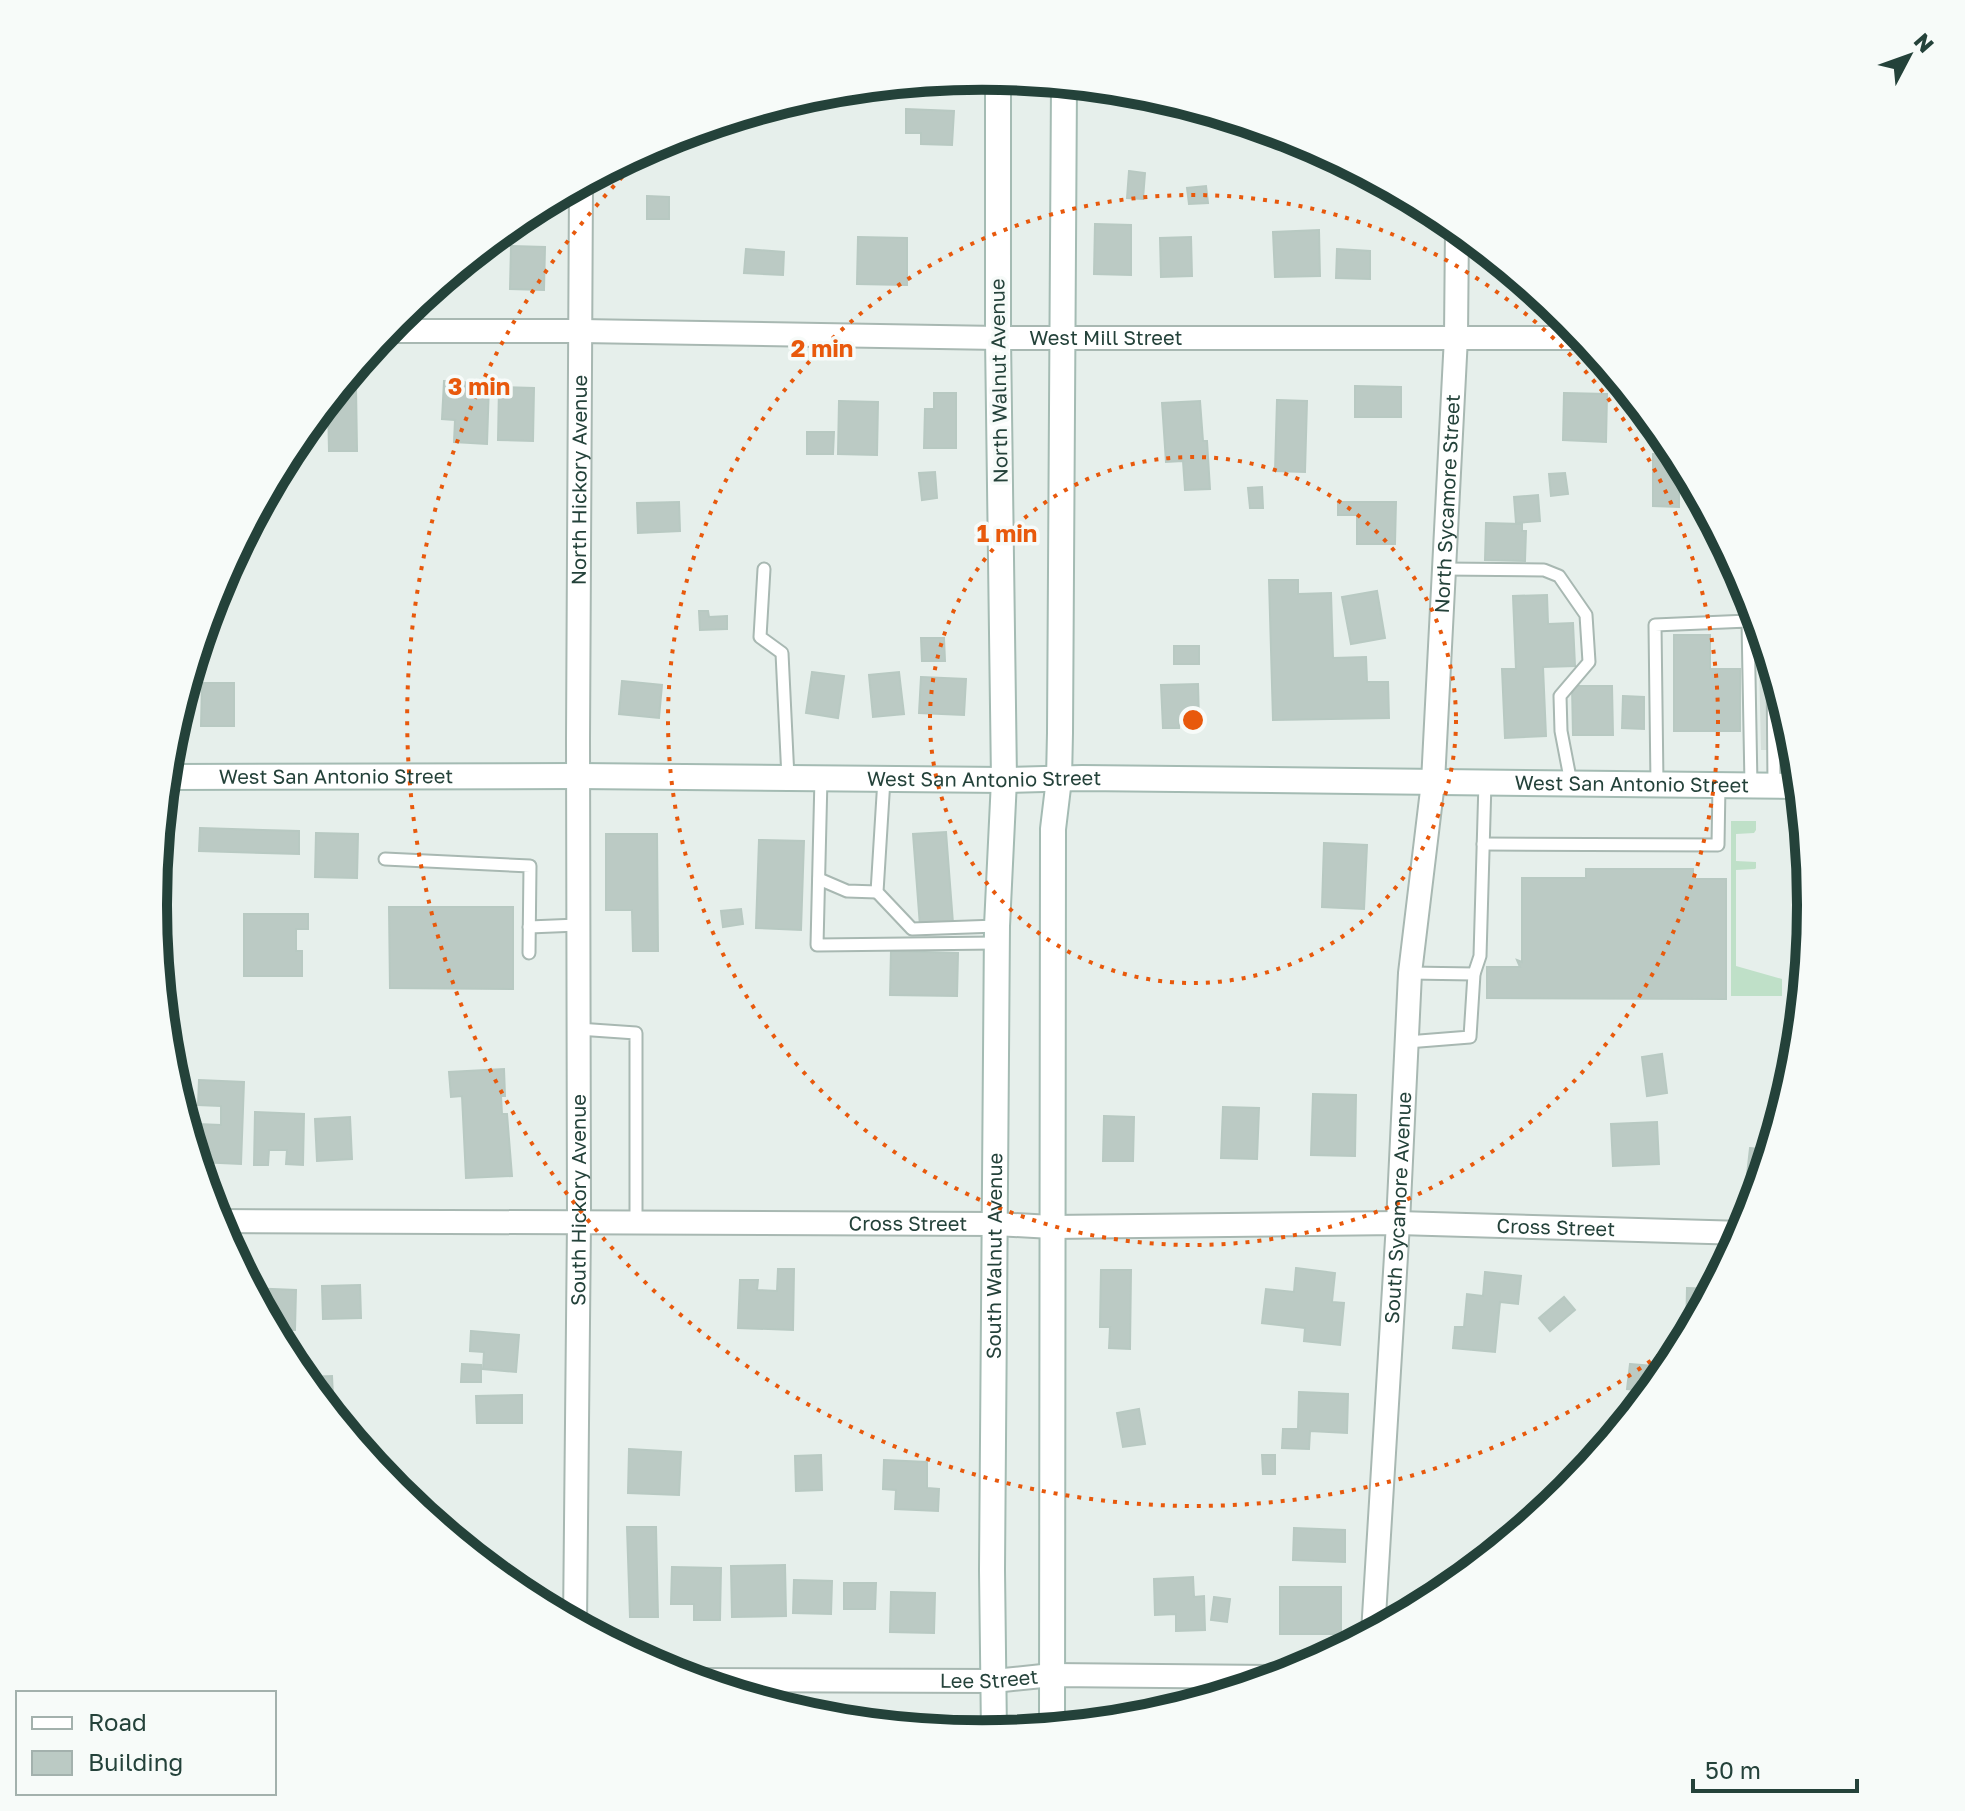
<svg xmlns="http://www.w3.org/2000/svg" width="1965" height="1811" font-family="'Golos Text',sans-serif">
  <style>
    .built { fill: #d4dfda }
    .green { fill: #bfe0c8 }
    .building { fill: #bbcac4; stroke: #b8c9c2; stroke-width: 2 }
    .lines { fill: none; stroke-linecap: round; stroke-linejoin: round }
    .lane-casing { stroke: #a8b8b2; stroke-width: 15 }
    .street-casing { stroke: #a8b8b2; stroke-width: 26 }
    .secondary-casing { stroke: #a4bbb3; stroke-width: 28 }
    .lane { stroke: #fff; stroke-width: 11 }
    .street { stroke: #fff; stroke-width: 22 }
    .secondary { stroke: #fff; stroke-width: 24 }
    .ring { fill: none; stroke: #e8590c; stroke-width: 4; stroke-dasharray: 4 8 }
    .labels { text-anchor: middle; stroke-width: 7; stroke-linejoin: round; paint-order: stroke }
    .street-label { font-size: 20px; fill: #24423a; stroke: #f7fbf9 }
    .rim { fill: none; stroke: #24423a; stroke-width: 10 }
    .centre { fill: #e8590c; stroke: #f7fbf9; stroke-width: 4 }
    .ring-label { font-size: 24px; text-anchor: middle; font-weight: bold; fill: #e8590c; stroke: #f7fbf9; stroke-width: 7; stroke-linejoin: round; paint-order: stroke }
  </style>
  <rect width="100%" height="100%" fill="#e6efeb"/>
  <path class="built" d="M1758,618L1796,744L1797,750H1761Z"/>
  <path class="green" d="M1731,821H1756V830L1754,833L1736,834V861L1756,862V868L1755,869L1736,870V966L1782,979V996H1731Z"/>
  <g class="building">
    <path d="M906,109L954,111L952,145L921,144V133H906Z"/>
    <path d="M1129,171L1145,173L1143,199L1127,198Z"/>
    <path d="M1206,186L1208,203L1189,204L1187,188Z"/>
    <path d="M647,196L669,197V219H647Z"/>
    <path d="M1095,224L1131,225V275L1094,274Z"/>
    <path d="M1319,230L1320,276L1275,277L1273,232Z"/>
    <path d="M858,237L907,238V285L857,284Z"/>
    <path d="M1191,237L1192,276L1161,277L1160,238Z"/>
    <path d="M511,246L545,247L544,290L510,289Z"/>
    <path d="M746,249L784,252L783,275L744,273Z"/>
    <path d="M1337,249L1370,251V279L1336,278Z"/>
    <path d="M444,381L489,384L487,444L454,442L455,420L442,419Z"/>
    <path d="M1355,386L1401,387V417H1355Z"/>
    <path d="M340,387H356L357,451H329L328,402Z"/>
    <path d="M499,387L534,388L533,441L498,440Z"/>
    <path d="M934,393H956V448H924L925,409H934Z"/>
    <path d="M1564,393L1607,394L1606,442L1563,440Z"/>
    <path d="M1277,400L1307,401L1305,472L1275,471Z"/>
    <path d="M839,401L878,402L877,455L838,454Z"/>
    <path d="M1200,401L1203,441H1207L1210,489L1185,490L1183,461L1166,462L1162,403Z"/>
    <path d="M807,432H834L833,454H807Z"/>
    <path d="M1653,454L1678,455L1679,456V507L1653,506Z"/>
    <path d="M935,472L937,498L922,500L919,473Z"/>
    <path d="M1565,473L1568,494L1551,496L1549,474Z"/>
    <path d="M1262,487L1263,508H1250L1248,488Z"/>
    <path d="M1538,495L1540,521L1516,523L1514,497Z"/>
    <path d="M679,502L680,531L638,533L637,503Z"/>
    <path d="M1338,502H1396L1395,544H1357V515H1338Z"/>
    <path d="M1486,523L1522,524V531H1526L1525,561L1485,560Z"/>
    <path d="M1269,580H1298V594L1331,593L1333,658L1366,657L1367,682H1388L1389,718L1273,720Z"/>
    <path d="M1377,591L1385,638L1351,644L1342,597Z"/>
    <path d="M1547,595L1548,624L1573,623L1575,666L1543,667L1546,736L1505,738L1502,669H1516L1513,596Z"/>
    <path d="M699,611H708L709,617L727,616V629L700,630Z"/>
    <path d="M1674,635H1710V669H1740V731H1674Z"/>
    <path d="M921,638H944L945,661H922Z"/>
    <rect x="1174" y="646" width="25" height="18"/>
    <path d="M812,672L844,676L838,718L806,713Z"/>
    <path d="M899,672L904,714L873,717L869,675Z"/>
    <path d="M921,677L966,679L964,715L919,713Z"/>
    <path d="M622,681L662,685L659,718L619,714Z"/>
    <path d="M202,683H234V726H201Z"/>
    <path d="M1198,684L1199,720H1179V728H1163L1161,685Z"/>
    <path d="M1572,686H1612L1613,735H1573Z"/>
    <path d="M1623,696L1644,697V729L1622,728Z"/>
    <path d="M200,828L299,831V854L199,851Z"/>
    <path d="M946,832L953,923L920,926L913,834Z"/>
    <path d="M316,833L358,834L357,878L315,877Z"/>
    <path d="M606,834H657L658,951H633L632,910H606Z"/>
    <path d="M759,840L804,841L801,930L756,928Z"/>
    <path d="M1324,843L1367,845L1364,909L1322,907Z"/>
    <path d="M1586,869H1693V879H1726V999L1487,998V967H1520L1517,960L1522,962V878H1586Z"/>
    <path d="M389,907H513V989L390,988Z"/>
    <path d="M741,909L743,924L723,927L721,911Z"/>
    <path d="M244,914H308V929H296V951H302V976H244Z"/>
    <path d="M891,951L958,953L957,996L890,995Z"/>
    <path d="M1662,1054L1667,1093L1647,1096L1642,1057Z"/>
    <path d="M504,1069L505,1096H501L502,1114H507L512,1176L466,1178L462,1096L451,1097L449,1072Z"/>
    <path d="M199,1080L244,1082L241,1164L198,1162V1124L221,1125V1106L198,1105Z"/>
    <path d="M1313,1094L1356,1095L1355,1156L1311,1155Z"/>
    <path d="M1223,1107L1259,1108L1257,1159L1221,1158Z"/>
    <path d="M255,1112L304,1114L303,1165L286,1164L287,1150H269L268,1165H254Z"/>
    <path d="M1104,1116L1134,1117L1133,1161H1103Z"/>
    <path d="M350,1117L352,1159L317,1161L315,1119Z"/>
    <path d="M1657,1122L1659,1164L1613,1166L1611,1124Z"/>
    <path d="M1750,1148L1768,1150L1763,1177L1747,1175Z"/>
    <path d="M1296,1268L1335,1273L1332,1302L1344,1303L1340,1345L1304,1341L1305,1328L1262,1323L1266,1289L1294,1292Z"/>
    <path d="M778,1269H794L793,1330L738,1328L740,1280H758L757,1290L777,1291Z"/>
    <path d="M1101,1270H1131L1130,1349L1109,1348L1110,1327H1100Z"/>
    <path d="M1485,1272L1521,1276L1518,1304L1500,1302L1495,1352L1453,1348L1455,1327H1464L1467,1294L1483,1296Z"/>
    <path d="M360,1285L361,1318L323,1319L322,1286Z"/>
    <path d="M251,1288L296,1290L295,1330L273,1329Z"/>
    <path d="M1687,1288L1714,1289L1689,1335H1686Z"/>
    <path d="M1564,1297L1575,1310L1550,1331L1539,1318Z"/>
    <path d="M471,1331L519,1335L516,1372L483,1369L484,1352L470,1351Z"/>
    <path d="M462,1364L481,1365V1382H461Z"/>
    <path d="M1630,1364L1653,1366L1650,1391L1627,1389Z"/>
    <path d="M332,1376L334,1416L308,1385V1377Z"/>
    <path d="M1299,1392L1348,1394L1347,1433L1310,1431L1309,1449L1282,1448L1283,1429H1298Z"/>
    <path d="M522,1395V1423H477L476,1396Z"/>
    <path d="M1139,1409L1145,1444L1123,1447L1117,1413Z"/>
    <path d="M629,1449L681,1452L679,1495L628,1493Z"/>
    <path d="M821,1455L822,1490L796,1491L795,1456Z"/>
    <path d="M1262,1455H1275V1474H1263Z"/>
    <path d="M884,1460L927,1462V1488L939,1489L938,1511L895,1509L896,1490L883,1489Z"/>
    <path d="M627,1527H656L658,1617H630Z"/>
    <path d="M1294,1528L1345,1530V1562L1293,1560Z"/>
    <path d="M785,1565L786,1616L732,1617L731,1566Z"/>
    <path d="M672,1567L721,1568L720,1620H694V1604H671Z"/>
    <path d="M1193,1577L1194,1597L1204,1596L1205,1630L1176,1631V1614L1155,1615L1154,1579Z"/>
    <path d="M794,1580L832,1581L831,1614L793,1613Z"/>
    <path d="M844,1583H876L875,1609H844Z"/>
    <rect x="1280" y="1587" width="61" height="47"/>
    <path d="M891,1592L935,1593L934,1633L890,1632Z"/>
    <path d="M1214,1597L1230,1599L1227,1622L1211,1620Z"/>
  </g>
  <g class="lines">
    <g class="lane-casing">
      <g id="lane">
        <path d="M764,569L760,637L782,653L788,778"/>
        <path d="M1443,569L1544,570L1559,576L1586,615L1589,662L1560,696L1561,731L1571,783"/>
        <path d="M1773,667L1774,786"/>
        <path d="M821,778L817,945L997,943"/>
        <path d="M884,779L877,892L912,929L997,926"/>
        <path d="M1657,784L1655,625L1748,621L1751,785"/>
        <path d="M1483,844L1718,845L1719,785"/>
        <path d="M385,859L530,866L529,953"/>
        <path d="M819,879L847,891L877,892"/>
        <path d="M529,927L578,925"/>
        <path d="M1410,973L1474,974"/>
        <path d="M578,1029L636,1033V1223"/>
        <path d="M1407,1042L1470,1037L1474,974L1480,956L1485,782"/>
      </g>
    </g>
    <g class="street-casing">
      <g id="street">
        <path id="s1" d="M386,331H581L998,338H1585"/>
        <path id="s2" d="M216,1221L995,1224L1052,1227L1398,1223L1744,1233"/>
        <path id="s3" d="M575,1624L579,1222L578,739L581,184"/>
        <path id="s4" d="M1373,1633L1398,1223L1410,973L1433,782L1456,337L1457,227"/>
        <path id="s5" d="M693,1680L994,1681L1052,1675L1283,1677"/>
      </g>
    </g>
    <g class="secondary-casing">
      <g id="secondary">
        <path id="s6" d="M166,777L578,776L1004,780L1082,778L1800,786"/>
        <path d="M1052,1728L1053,829L1059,779L1060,733L1064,84"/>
        <path id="s7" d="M994,1734L992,1570L997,926L1004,780L998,338V78"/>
      </g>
    </g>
    <use href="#lane" class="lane"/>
    <use href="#street" class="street"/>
    <use href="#secondary" class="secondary"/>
  </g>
  <g class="ring">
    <circle cx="1193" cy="720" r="263"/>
    <circle cx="1193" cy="720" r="525"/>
    <path d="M1689 1332A788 788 0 0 1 651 148"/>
  </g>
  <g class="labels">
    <g class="street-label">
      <text dy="7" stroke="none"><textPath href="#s1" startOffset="720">West Mill Street</textPath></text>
      <text transform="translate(999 381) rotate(-91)" y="7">North Walnut Avenue</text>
      <text dy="7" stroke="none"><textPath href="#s3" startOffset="1144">North Hickory Avenue</textPath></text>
      <text dy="7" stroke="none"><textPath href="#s4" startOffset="1132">North Sycamore Street</textPath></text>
      <text dy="7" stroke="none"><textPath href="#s6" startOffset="170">West San Antonio Street</textPath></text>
      <text dy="7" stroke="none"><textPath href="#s6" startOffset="818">West San Antonio Street</textPath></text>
      <text dy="7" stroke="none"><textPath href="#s6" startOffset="1466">West San Antonio Street</textPath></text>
      <text dy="7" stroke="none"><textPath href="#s3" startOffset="424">South Hickory Avenue</textPath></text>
      <text dy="7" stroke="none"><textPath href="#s4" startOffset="426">South Sycamore Avenue</textPath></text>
      <text dy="7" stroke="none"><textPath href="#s2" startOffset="692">Cross Street</textPath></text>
      <text dy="7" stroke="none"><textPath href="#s2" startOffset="1340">Cross Street</textPath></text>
      <text dy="7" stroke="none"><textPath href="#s7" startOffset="478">South Walnut Avenue</textPath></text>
      <text dy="7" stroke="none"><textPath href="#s5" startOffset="296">Lee Street</textPath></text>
    </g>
  </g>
  <path d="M0 0H1965V1811H0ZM167 905a815 815 0 1 1 1630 0a815 815 0 1 1-1630 0Z" fill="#f7fbf9" fill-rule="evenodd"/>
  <path class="rim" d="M167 905a815 815 0 1 1 1630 0a815 815 0 1 1-1630 0Z"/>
  <circle cx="1193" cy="720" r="12" class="centre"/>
  <g class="ring-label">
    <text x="822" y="357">2 min</text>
    <text x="479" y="395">3 min</text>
    <text x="1007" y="542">1 min</text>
  </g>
  <rect x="16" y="1691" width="260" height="104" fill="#f7fbf9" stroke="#a3b1ad" stroke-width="2"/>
  <rect x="32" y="1717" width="40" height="12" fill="#ffffff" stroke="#a3b1ad" stroke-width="2"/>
  <text x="88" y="1731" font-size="24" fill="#24423a">Road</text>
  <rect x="32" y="1751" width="40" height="24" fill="#bbcac4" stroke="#a3b1ad" stroke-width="2"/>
  <text x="88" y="1771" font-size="24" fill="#24423a">Building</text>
  <g transform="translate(1909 56) rotate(49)" stroke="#f7fbf9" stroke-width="6" paint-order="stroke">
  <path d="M0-6L14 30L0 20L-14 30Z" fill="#24423a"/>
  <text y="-12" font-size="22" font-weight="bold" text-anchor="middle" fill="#24423a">N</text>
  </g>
  <path d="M1693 1779v12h164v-12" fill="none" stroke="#24423a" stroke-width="4"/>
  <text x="1705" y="1779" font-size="24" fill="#24423a" stroke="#f7fbf9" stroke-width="6" paint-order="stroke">50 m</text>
</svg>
